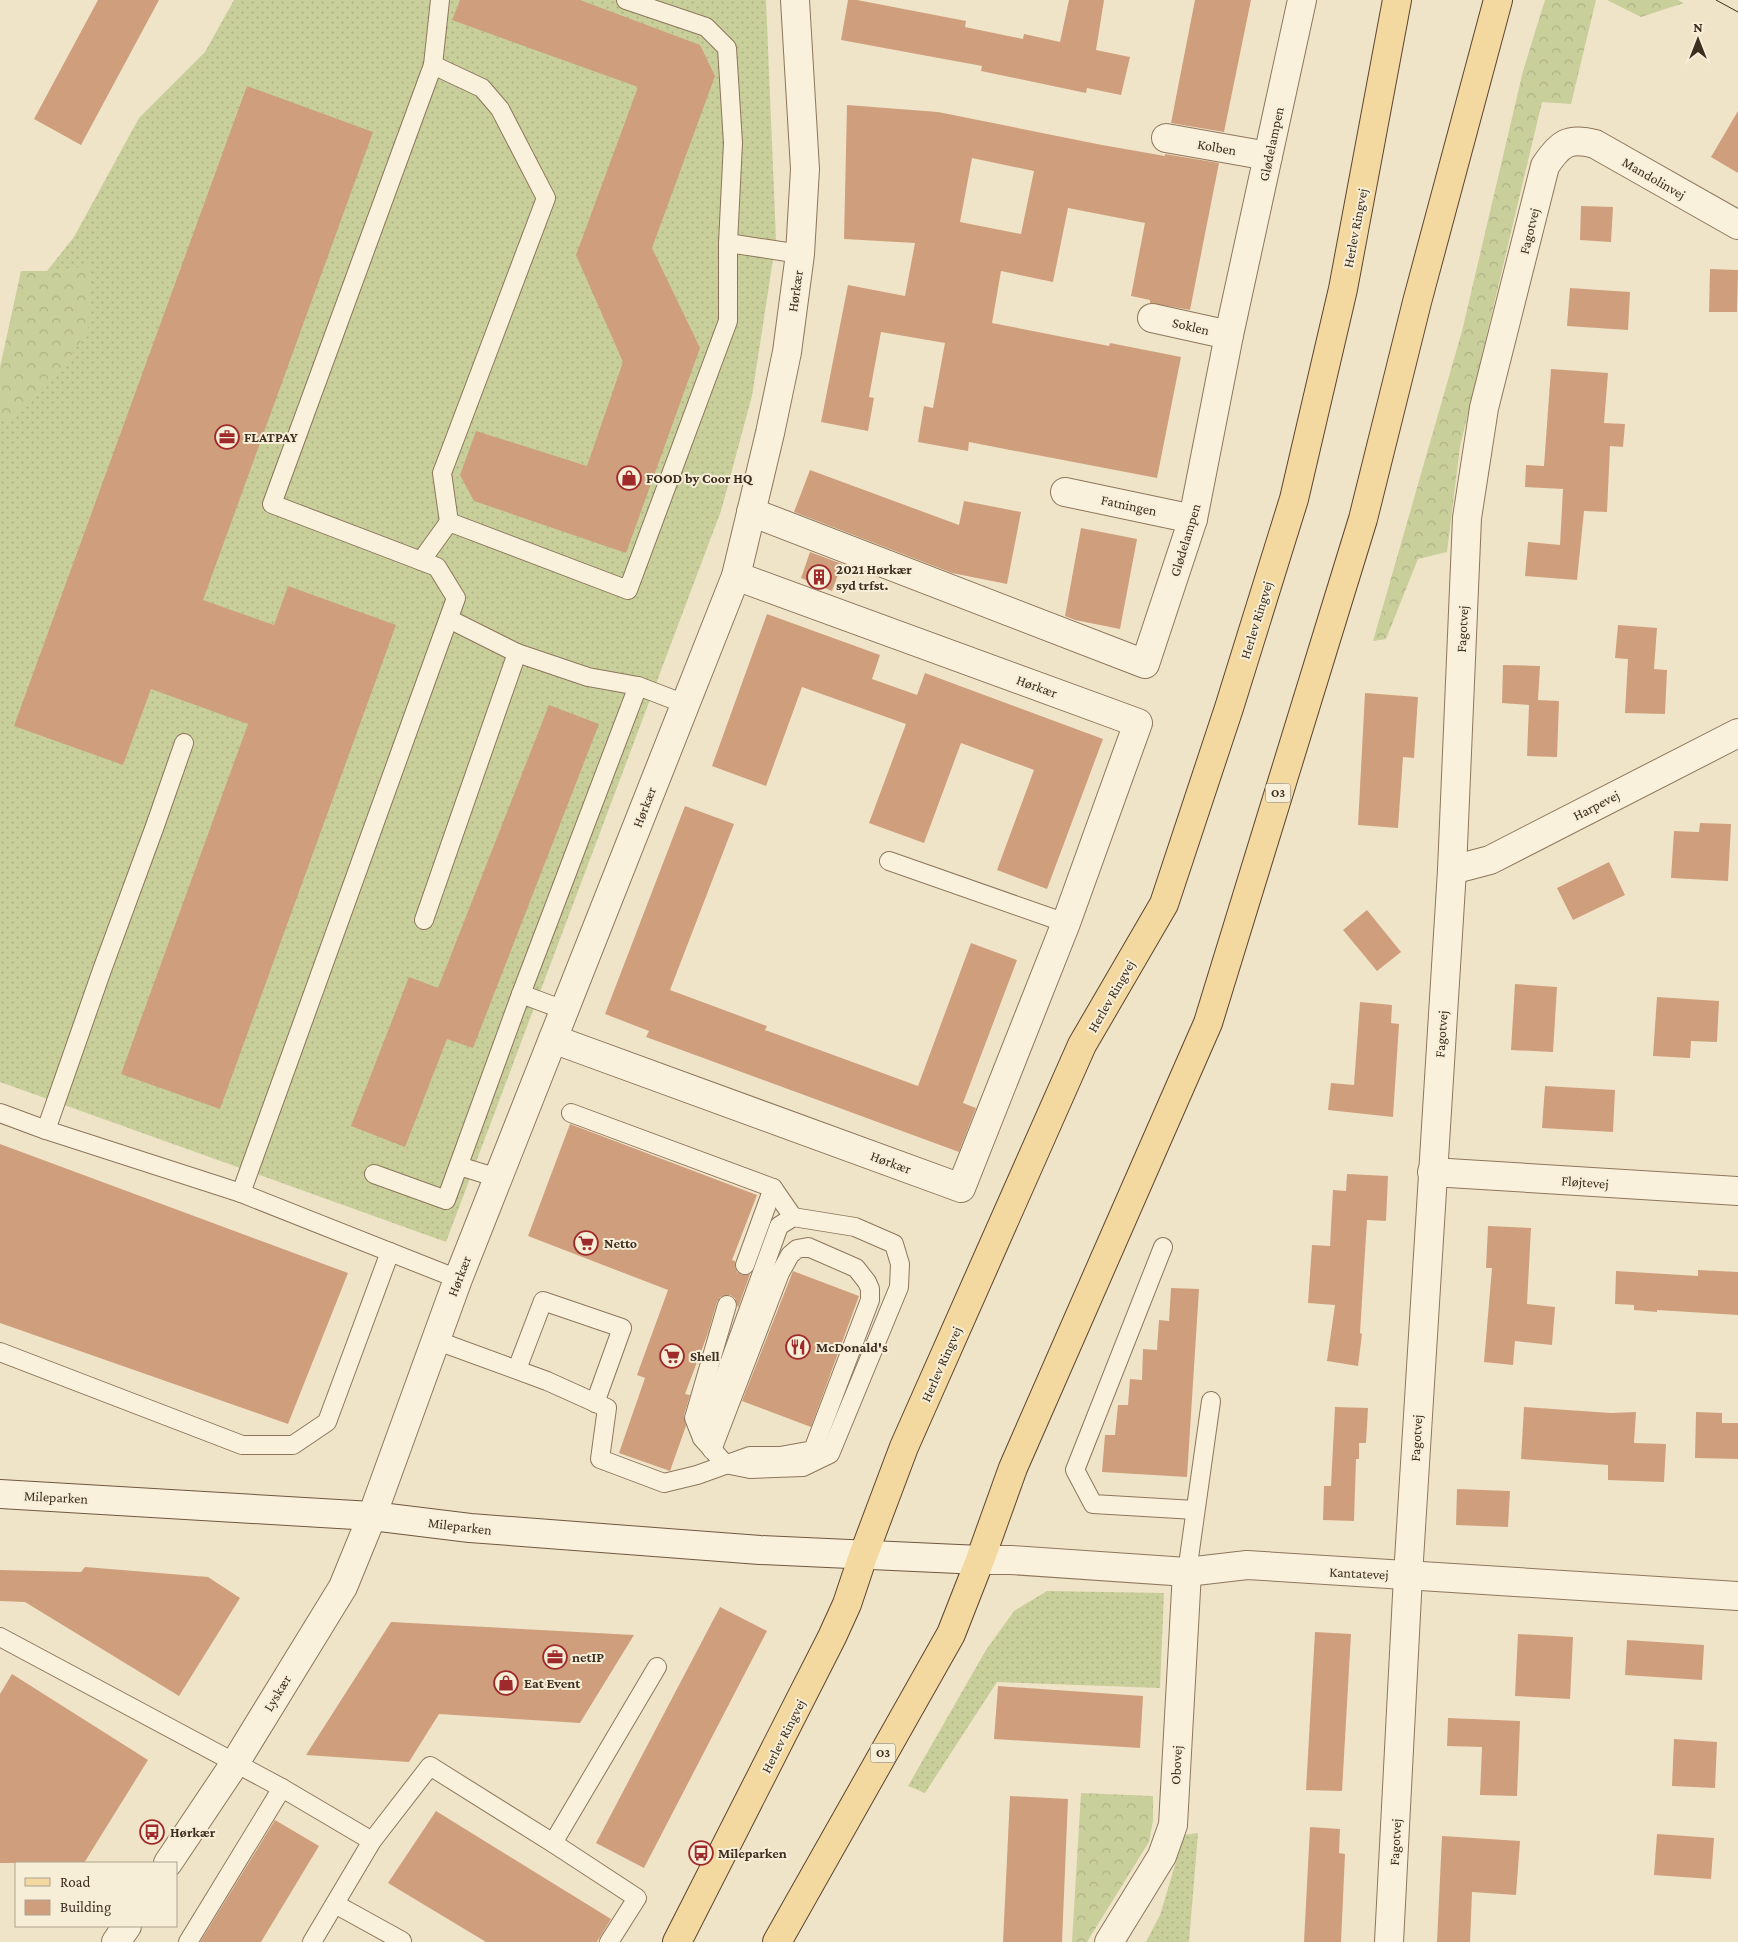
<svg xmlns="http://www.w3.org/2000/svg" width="1738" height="1942" font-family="'Crimson Pro',serif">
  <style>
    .grass { fill: url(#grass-dots) }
    .forest { fill: url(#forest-crowns) }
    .building { fill: #cf9f7d; fill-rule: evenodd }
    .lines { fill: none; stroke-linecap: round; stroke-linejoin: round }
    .lane-casing { stroke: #8d765c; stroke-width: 20 }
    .street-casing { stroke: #8d765c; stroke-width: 30 }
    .secondary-casing { stroke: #6f573f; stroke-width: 30 }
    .primary-casing { stroke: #5b4430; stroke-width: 30 }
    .lane { stroke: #faf1dc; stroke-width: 18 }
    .street { stroke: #faf1dc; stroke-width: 28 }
    .secondary { stroke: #faf1dc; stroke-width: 28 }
    .primary { stroke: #f3d9a0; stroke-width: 28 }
    .tram { stroke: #3d2e20; stroke-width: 1 }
    .labels { text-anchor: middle; stroke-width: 4; stroke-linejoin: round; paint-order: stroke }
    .shield { fill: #f7eed8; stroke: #756857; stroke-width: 1 }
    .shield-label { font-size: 12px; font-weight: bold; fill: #3d2e20 }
    .street-label { font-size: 14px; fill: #3d2e20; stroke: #f7eed8 }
    .poi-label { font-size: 14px; font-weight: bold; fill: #3d2e20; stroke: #f7eed8; text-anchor: start }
  </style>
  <defs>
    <pattern id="grass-dots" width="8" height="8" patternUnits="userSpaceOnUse" patternTransform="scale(1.25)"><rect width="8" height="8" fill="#c9cf9b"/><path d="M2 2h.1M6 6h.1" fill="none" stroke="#aeb285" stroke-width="1.8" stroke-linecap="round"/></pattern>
    <pattern id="forest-crowns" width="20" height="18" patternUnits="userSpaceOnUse" patternTransform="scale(1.25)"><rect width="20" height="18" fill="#c9cf9b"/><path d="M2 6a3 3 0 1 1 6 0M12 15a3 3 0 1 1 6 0" fill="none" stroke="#aeb285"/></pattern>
  </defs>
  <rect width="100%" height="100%" fill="#f0e4c8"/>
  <g class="grass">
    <path d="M234,0H766L776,240L752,396L721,511L446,1242L0,1082V406L21,271H47L74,237L139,118L205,52Z"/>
    <path d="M1047,1591L1164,1593L1160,1688L997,1682L925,1793L908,1786L986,1650L1014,1611Z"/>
    <path d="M1198,1833L1189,1942H1146L1160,1915L1184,1835Z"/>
  </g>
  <g class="forest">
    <path d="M1545,0H1596L1571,104L1542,102L1460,447L1447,552L1418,559L1386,639L1373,641L1462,331L1523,71Z"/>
    <path d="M1607,0H1678L1684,3L1641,17Z"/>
    <path d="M90,266L88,330L59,374L11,422L0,417V367L21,271H47Z"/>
    <path d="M1081,1793L1153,1796V1821L1149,1842L1087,1942H1072Z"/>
  </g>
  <g class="building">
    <path d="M98,0H159L81,145L34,119Z"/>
    <path d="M460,0H580L700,45L715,76L652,248L700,348L626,553L474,501L460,475L476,431L587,466L623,362L576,255L638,87L452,20Z"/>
    <path d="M848,0H857L966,21L965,27L1023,39L1024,34L1060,42L1069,0H1104L1096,50L1130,57L1121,95L1087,88L1086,93L981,71L982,66L841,40Z"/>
    <path d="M1195,0H1251L1224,132L1171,123Z"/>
    <path d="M247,86L373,132L203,600L274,625L288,586L396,625L220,1109L121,1074L248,724L151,689L123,765L14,726Z"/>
    <path d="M847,105L938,112L1102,145L1165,156V154L1219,163L1190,310L1150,303V300L1131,296L1145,223L1068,208L1053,282L1001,271L992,323L1109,346L1110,343L1181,357L1157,478L969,442L968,451L918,442L924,406L933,408L945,343L881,332L869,397L874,398L868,431L821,422L848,285L905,296L915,243L844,239ZM972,158L1034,171L1021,234L960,222Z"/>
    <path d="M1738,111V173L1711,157Z"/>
    <path d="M1581,206L1613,207L1611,242L1580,240Z"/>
    <path d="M1710,269L1738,270L1737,312H1709Z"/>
    <path d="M1570,288L1630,292L1628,330L1567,326Z"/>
    <path d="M1551,369L1608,373L1604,423L1625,424L1623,447L1610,446L1607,512L1584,511L1577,580L1525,576L1528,542L1560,545L1563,489L1525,487L1526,465L1544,466Z"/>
    <path d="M810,470L959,525L964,501L1021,512L1007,584L952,573L794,512Z"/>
    <path d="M1081,528L1137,539L1120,629L1075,620L1065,616Z"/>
    <path d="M810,552L842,564L832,591L801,578Z"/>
    <path d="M767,614L880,655L872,679L917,695L925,673L1103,739L1047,889L997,870L1034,770L961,743L924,843L869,823L906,724L802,687L766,786L712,766Z"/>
    <path d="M1618,625L1657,628L1654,669L1667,670L1665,714L1625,713L1628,659L1615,658Z"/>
    <path d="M1503,665L1540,666L1538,700L1559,701L1557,757L1527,756L1529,705L1502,703Z"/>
    <path d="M1365,693L1418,697L1414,758L1403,757L1398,828L1358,825Z"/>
    <path d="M549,705L599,724L473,1048L447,1039L405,1147L351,1126L409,977L438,988Z"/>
    <path d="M685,806L734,824L670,990L767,1026L765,1030L918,1086L971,943L1017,960L963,1103L976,1108L959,1152L646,1037L649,1031L605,1014Z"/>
    <path d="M1700,823L1731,824L1728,881L1671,878L1674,831L1699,832Z"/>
    <path d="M1609,862L1625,895L1573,920L1557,888Z"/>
    <path d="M1367,910L1401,952L1377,971L1343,930Z"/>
    <path d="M1515,984L1557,987L1553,1052L1511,1050Z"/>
    <path d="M1657,997L1719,1001L1717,1042L1691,1041L1690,1058L1653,1056Z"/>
    <path d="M1360,1002L1392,1005L1391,1023L1399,1024L1393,1117L1328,1110L1331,1083L1354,1085Z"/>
    <path d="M1545,1086L1615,1090L1613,1132L1542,1128Z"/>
    <path d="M570,1124L757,1195L732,1260L735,1261V1267L737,1272L742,1275L750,1274L738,1308L735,1298L730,1295L720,1297L717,1302L708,1333L685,1394L690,1395L684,1415L686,1426L670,1471L619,1453L645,1378L637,1375L668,1290L528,1236Z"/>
    <path d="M0,1144L348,1273L288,1424L0,1323Z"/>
    <path d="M1347,1174L1388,1176L1386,1221L1367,1220L1360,1333L1362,1334L1358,1366L1327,1361L1335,1305L1308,1303L1312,1245L1330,1246L1333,1190L1346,1191Z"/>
    <path d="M1488,1226L1531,1228L1527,1304L1555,1307L1552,1345L1515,1341L1513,1365L1484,1362L1492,1268H1486Z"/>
    <path d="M1698,1270L1738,1272V1315L1657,1310V1312L1634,1310V1305L1615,1304L1616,1271L1698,1276Z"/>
    <path d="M793,1271L859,1296L811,1427L742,1401Z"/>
    <path d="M1171,1288L1199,1289L1187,1477L1102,1472L1105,1435H1115L1118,1405H1128L1130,1379L1142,1380L1143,1349L1157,1350L1159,1320L1169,1321Z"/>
    <path d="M1335,1407L1368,1408L1366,1443H1359V1459H1356L1354,1521L1323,1520L1324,1486H1331Z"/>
    <path d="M1524,1407L1611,1413L1636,1412L1634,1443L1666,1444L1664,1482L1608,1480V1465L1521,1459Z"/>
    <path d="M1696,1412L1722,1413V1423H1738V1459L1695,1458Z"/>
    <path d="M1457,1489L1510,1491L1508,1527L1456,1525Z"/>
    <path d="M85,1567L208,1577L240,1598L179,1696L25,1602L0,1601V1570L81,1572Z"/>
    <path d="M720,1607L767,1631L644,1868L596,1843Z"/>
    <path d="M391,1622L634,1635L580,1723L439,1714L409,1762L306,1755Z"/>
    <path d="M1315,1632L1351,1634L1342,1791L1306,1790Z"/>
    <path d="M1518,1634L1573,1637L1570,1699L1515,1696Z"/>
    <path d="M1627,1640L1704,1645L1702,1680L1625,1675Z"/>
    <path d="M12,1674L148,1760L84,1863H0V1694Z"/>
    <path d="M998,1686L1143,1696L1140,1748L994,1739Z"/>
    <path d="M1448,1718L1520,1721L1517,1796L1480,1795L1482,1747L1447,1746Z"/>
    <path d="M1674,1739L1717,1742L1715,1788L1672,1786Z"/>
    <path d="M1010,1796L1068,1799L1062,1942H1003Z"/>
    <path d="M436,1811L611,1919L597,1942H486L388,1883Z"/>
    <path d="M275,1820L319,1846L261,1942H200Z"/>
    <path d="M1310,1827L1340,1829L1339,1853L1345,1854L1341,1942H1304Z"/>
    <path d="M1657,1834L1714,1838L1711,1879L1654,1875Z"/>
    <path d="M1442,1836L1520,1841L1516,1895L1472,1892L1470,1942H1437Z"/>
  </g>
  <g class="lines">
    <g class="lane-casing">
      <g id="lane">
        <path d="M440,0L433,65L482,88L500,109L546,198L442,473L449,522L628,590L728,321V243L733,143L727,48L706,27L626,0"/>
        <path d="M728,243L800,254"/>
        <path d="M421,561L449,522"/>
        <path d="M449,619L517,653L588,677L638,686L685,704"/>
        <path d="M889,861L1066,923"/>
        <path d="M424,920L517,653"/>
        <path d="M521,994L564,1010"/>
        <path d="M0,1113L46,1130L241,1193L458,1279"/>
        <path d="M571,1113L773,1188L793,1217"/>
        <path d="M46,1130L102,970L155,826L184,743"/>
        <path d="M459,1166L498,1178"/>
        <path d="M374,1174L446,1200L521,994L638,686"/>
        <path d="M241,1193L456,598L437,567L272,504L433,65"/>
        <path d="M793,1217L855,1227L894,1244L900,1264L899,1287L830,1454L803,1467L750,1469L725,1464L702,1438L779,1226Z"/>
        <path d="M1163,1247L1075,1470L1093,1504L1195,1510"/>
        <path d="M745,1265L773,1188"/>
        <path d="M435,1340L547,1381L607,1408L600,1459L664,1483L697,1475L750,1456H780L813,1450L870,1300V1289L867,1282L856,1268L808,1247L797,1249L790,1255L780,1273L712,1450"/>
        <path d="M0,1352L242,1445H293L327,1422L390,1252"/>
        <path d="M517,1369L543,1301L622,1328L595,1403"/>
        <path d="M702,1438L694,1418L727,1305"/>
        <path d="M1187,1572L1211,1401"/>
        <path d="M0,1637L282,1788L372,1841"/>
        <path d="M553,1843L657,1667"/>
        <path d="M335,1904L402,1941"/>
        <path d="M188,1942L282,1788"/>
        <path d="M312,1942L372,1841L430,1766L553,1843L637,1898L609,1942"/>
      </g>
    </g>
    <g class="street-casing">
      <g id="street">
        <path d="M1166,138L1268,156"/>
        <path d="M1152,318L1229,335"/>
        <path d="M1065,492L1193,519"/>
        <path d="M751,512L1145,664L1193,519L1229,335L1302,0"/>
        <path d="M1452,870L1490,860L1738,733"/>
        <path d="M553,1039L961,1188L1066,923L1138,723L736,576"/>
        <path d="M1432,1172L1738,1191"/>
        <path d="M980,1560H1011L1187,1572L1247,1565L1738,1596"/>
        <path d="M168,1863L235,1763L343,1587L372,1516L458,1279L736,576L770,433L787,352L800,254L805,169L795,0"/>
        <path d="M116,1942L127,1926"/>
        <path d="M1109,1942L1162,1856L1173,1825L1187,1572"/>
        <path d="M1389,1942L1408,1576L1452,870L1467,518L1484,408L1545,166C1560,143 1569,137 1595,144L1738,225"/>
      </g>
    </g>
    <g class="secondary-casing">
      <path id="secondary" d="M0,1494L372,1516L470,1528L760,1550L980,1560"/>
    </g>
    <g class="primary-casing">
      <g id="primary">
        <path d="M677,1942L832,1637L847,1604L863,1556L904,1447L1082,1045L1164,904L1229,708L1294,499L1343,289L1397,0"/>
        <path d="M777,1942L951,1634L980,1560L1013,1468L1208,1023L1363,519L1417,302L1498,0"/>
      </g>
    </g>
    <use href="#lane" class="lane"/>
    <use href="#street" class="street"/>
    <use href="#secondary" class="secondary"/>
    <use href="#primary" class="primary"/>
    <path class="tram" d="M1716,0L1738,12"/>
  </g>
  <defs>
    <g id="office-ring" transform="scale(1.25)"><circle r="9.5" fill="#f7eed8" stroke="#9e2a2b" stroke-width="1.5"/><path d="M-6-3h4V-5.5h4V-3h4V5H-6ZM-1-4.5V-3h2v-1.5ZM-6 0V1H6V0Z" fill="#9e2a2b"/></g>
    <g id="shop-ring" transform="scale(1.25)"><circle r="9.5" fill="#f7eed8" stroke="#9e2a2b" stroke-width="1.5"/><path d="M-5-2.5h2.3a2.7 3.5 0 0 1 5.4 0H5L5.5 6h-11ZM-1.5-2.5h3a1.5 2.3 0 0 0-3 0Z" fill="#9e2a2b"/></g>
    <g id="building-ring" transform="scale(1.25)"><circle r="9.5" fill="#f7eed8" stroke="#9e2a2b" stroke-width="1.5"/><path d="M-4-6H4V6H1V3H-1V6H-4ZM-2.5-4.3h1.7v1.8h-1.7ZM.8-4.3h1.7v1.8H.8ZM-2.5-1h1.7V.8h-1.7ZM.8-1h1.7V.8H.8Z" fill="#9e2a2b"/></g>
    <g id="supermarket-ring" transform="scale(1.25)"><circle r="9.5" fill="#f7eed8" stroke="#9e2a2b" stroke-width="1.5"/><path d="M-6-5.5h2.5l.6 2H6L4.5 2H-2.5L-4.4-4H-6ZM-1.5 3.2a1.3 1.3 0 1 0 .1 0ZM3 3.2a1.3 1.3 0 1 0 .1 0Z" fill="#9e2a2b"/></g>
    <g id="restaurant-ring" transform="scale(1.25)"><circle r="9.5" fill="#f7eed8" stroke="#9e2a2b" stroke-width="1.5"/><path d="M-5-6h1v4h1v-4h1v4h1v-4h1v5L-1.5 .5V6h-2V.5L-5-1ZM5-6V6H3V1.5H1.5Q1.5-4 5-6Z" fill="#9e2a2b"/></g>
    <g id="bus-ring" transform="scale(1.25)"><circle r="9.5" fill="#f7eed8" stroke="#9e2a2b" stroke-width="1.5"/><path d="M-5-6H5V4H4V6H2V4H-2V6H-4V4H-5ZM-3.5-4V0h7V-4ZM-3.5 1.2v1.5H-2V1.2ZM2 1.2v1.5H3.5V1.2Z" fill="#9e2a2b"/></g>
  </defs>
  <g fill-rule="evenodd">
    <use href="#office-ring" x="227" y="437"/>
    <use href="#shop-ring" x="629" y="478"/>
    <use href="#building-ring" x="819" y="577"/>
    <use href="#supermarket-ring" x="586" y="1243"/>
    <use href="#restaurant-ring" x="798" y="1347"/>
    <use href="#supermarket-ring" x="672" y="1356"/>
    <use href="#office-ring" x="555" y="1657"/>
    <use href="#shop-ring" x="506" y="1683"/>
    <use href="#bus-ring" x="152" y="1832"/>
    <use href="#bus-ring" x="701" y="1853"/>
  </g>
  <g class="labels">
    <g class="shield">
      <rect x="1265.5" y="783.5" width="25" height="19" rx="4"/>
      <rect x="870.5" y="1743.5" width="25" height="19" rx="4"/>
    </g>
    <g class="shield-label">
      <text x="1278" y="797">O3</text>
      <text x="883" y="1757">O3</text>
    </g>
    <g class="street-label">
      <text transform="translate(1271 144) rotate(-78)" y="5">Glødelampen</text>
      <text transform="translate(1217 147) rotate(10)" y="5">Kolben</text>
      <text transform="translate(1654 178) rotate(30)" y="5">Mandolinvej</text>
      <text transform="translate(1355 228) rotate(-79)" y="5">Herlev Ringvej</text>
      <text transform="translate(1529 231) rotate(-76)" y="5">Fagotvej</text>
      <text transform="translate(795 291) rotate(-82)" y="5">Hørkær</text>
      <text transform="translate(1191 326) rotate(13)" y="5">Soklen</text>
      <text transform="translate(1129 505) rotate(12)" y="5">Fatningen</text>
      <text transform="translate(1185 540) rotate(-73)" y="5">Glødelampen</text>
      <text transform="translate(1256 620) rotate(-73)" y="5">Herlev Ringvej</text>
      <text transform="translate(1462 629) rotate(-87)" y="5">Fagotvej</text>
      <text transform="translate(1037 686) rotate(20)" y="5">Hørkær</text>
      <text transform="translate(1596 805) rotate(-27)" y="5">Harpevej</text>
      <text transform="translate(644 807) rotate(-69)" y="5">Hørkær</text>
      <text transform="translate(1111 996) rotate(-60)" y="5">Herlev Ringvej</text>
      <text transform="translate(1441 1034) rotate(-86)" y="5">Fagotvej</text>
      <text transform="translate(891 1162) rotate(20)" y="5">Hørkær</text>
      <text transform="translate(1585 1182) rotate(4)" y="5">Fløjtevej</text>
      <text transform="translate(459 1276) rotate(-69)" y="5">Hørkær</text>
      <text transform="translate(941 1364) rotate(-66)" y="5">Herlev Ringvej</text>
      <text transform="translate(1416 1438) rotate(-87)" y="5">Fagotvej</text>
      <text transform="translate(56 1497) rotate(3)" y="5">Mileparken</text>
      <text transform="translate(460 1526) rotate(7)" y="5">Mileparken</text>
      <text transform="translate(1359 1573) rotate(3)" y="5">Kantatevej</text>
      <text transform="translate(277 1693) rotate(-59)" y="5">Lyskær</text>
      <text transform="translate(783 1736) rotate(-63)" y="5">Herlev Ringvej</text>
      <text transform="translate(1176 1765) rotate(-87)" y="5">Obovej</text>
      <text transform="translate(1395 1842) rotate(-87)" y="5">Fagotvej</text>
    </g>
    <g class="poi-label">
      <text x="244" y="442">FLATPAY</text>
      <text x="646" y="483">FOOD by Coor HQ</text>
      <text x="836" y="574">2021 Hørkær<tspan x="836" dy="16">syd trfst.</tspan></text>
      <text x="604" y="1248">Netto</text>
      <text x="816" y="1352">McDonald's</text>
      <text x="690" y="1361">Shell</text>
      <text x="572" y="1662">netIP</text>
      <text x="524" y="1688">Eat Event</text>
      <text x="170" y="1837">Hørkær</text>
      <text x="718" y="1858">Mileparken</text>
    </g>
  </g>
  <rect x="15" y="1862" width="162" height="65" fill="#f7eed8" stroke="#ada18e"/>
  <rect x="25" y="1878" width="25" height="8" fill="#f3d9a0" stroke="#ada18e"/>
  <text x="60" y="1887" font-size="15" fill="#3d2e20">Road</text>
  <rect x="25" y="1900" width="25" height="15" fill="#cf9f7d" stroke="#ada18e"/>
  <text x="60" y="1912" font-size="15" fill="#3d2e20">Building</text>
  <g transform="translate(1698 40)" stroke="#f7eed8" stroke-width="4" paint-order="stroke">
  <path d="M0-4L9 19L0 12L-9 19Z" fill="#3d2e20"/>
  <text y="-8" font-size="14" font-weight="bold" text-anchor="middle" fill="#3d2e20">N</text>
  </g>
</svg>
